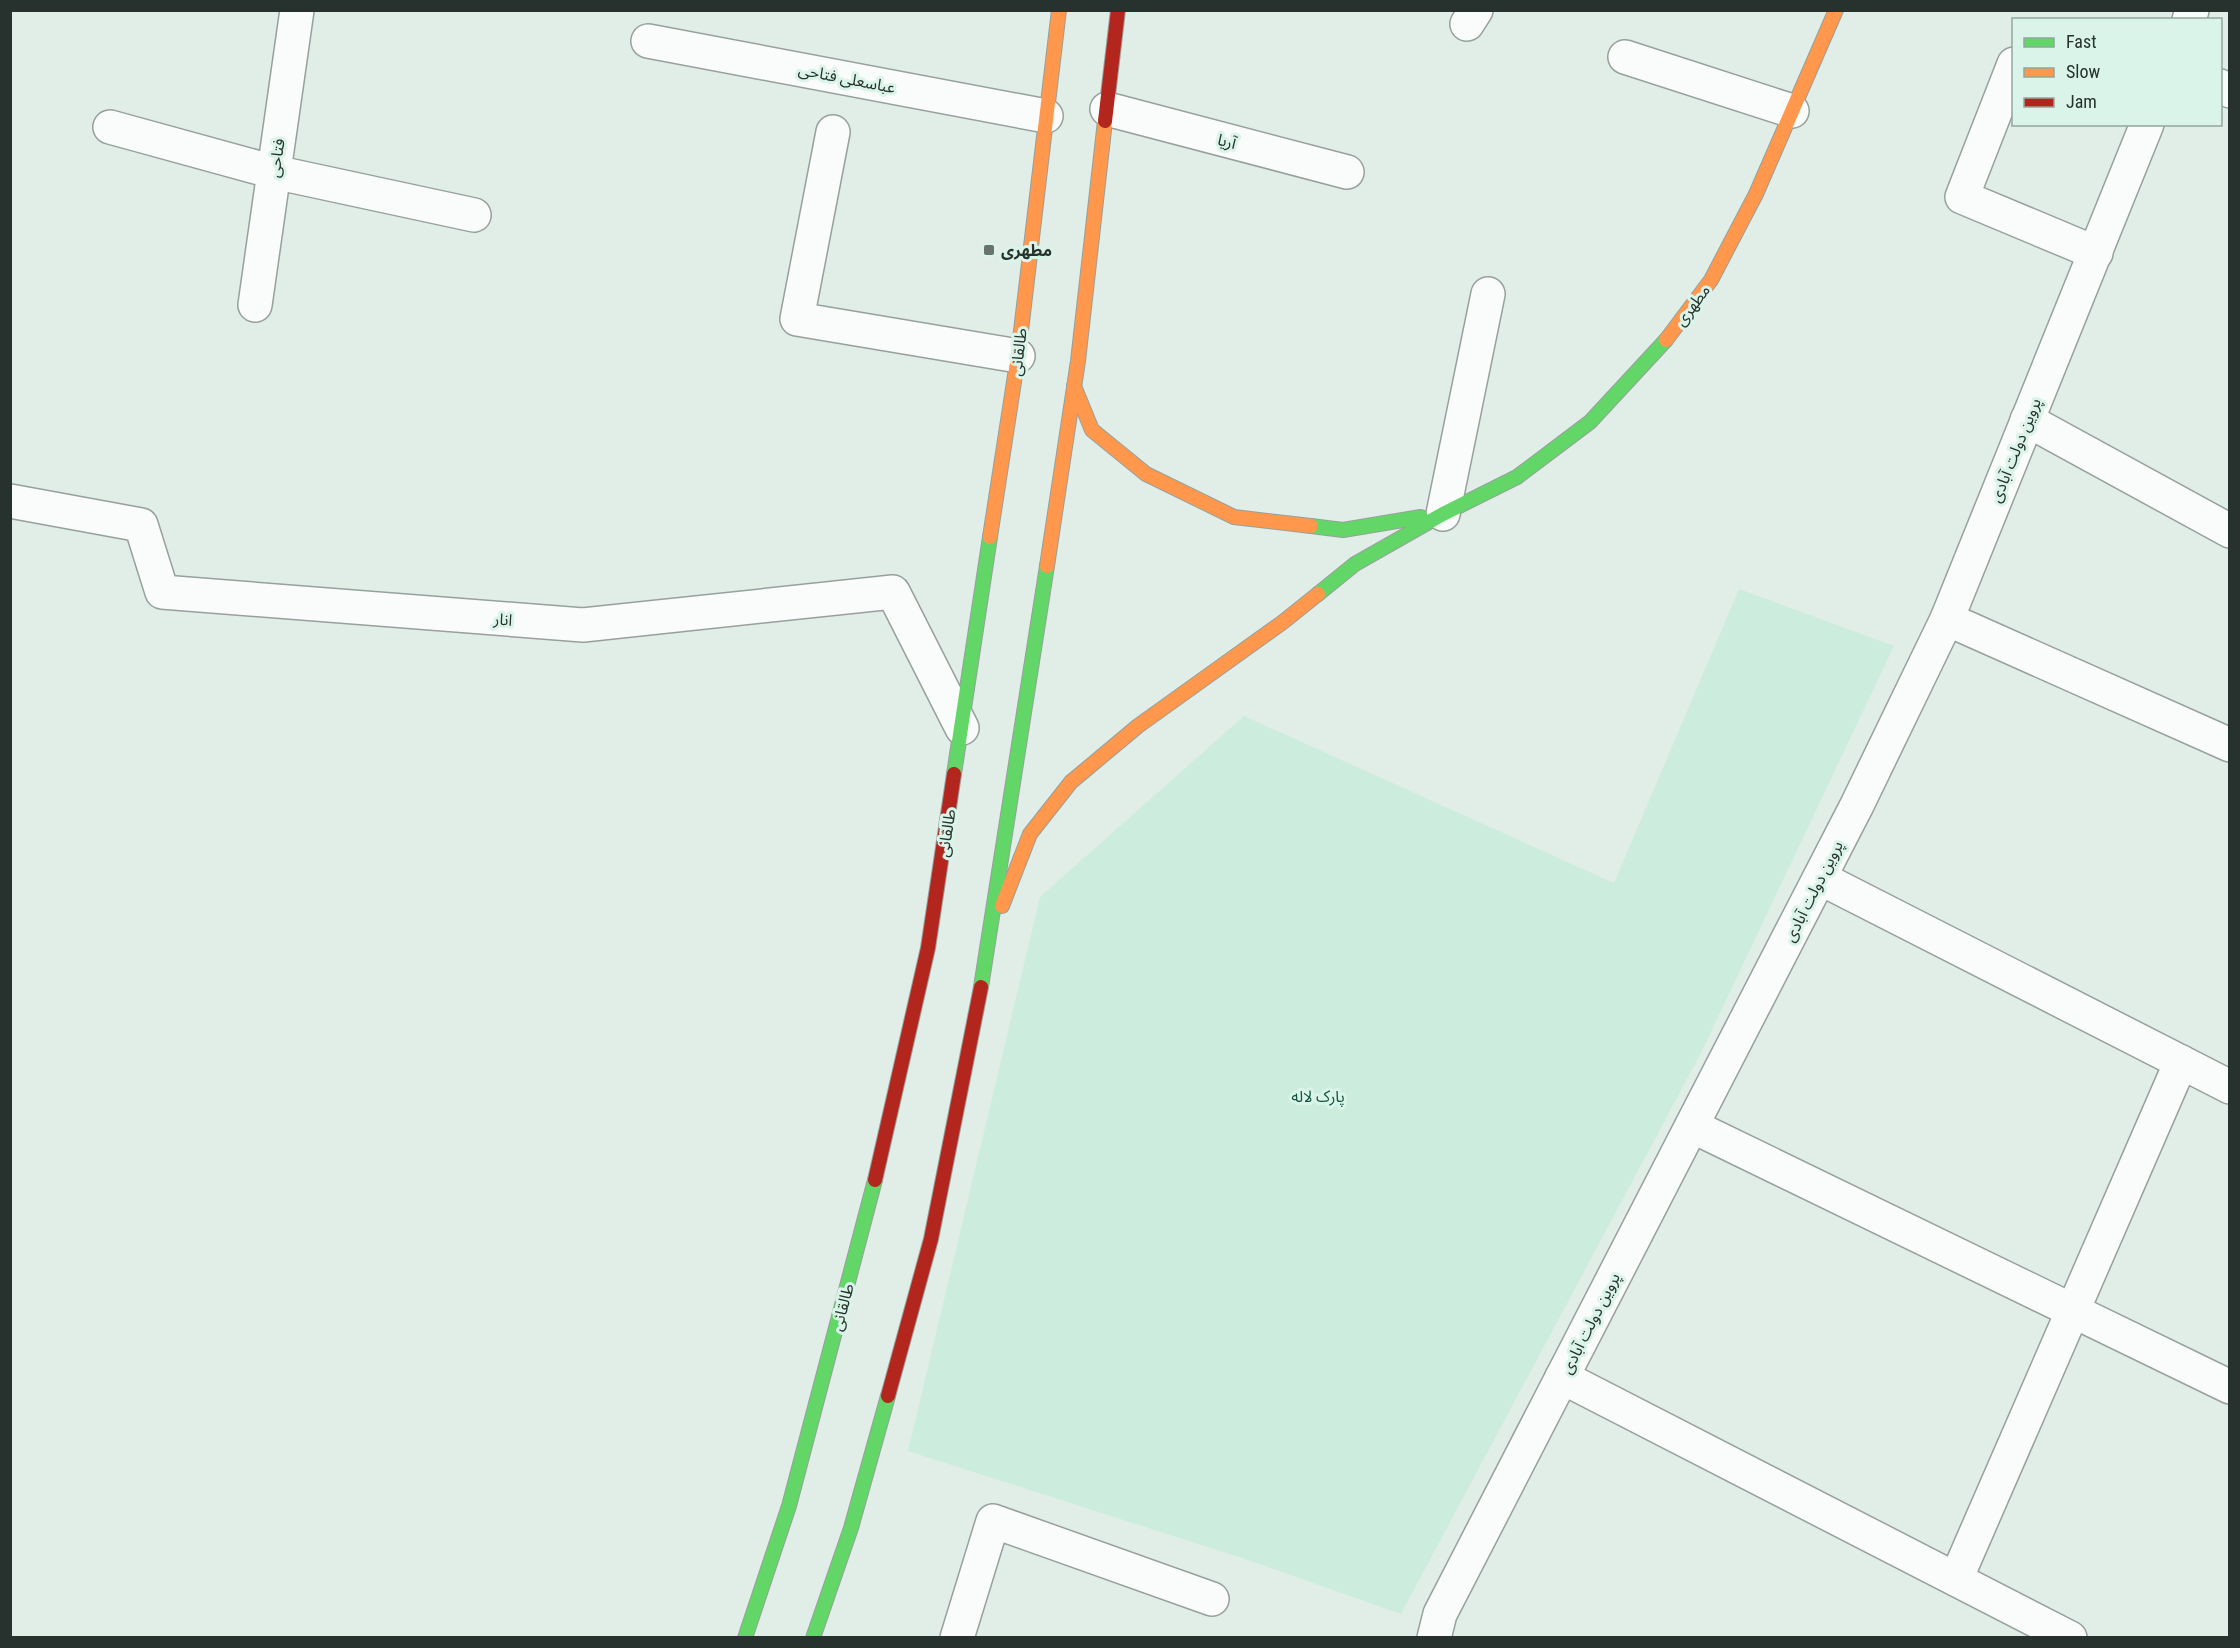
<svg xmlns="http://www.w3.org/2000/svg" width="2240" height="1648" font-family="'Roboto Condensed','Noto Sans Arabic',sans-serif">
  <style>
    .green { fill: #ccecde }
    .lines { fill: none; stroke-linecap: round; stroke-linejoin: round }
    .street-casing { stroke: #97a09c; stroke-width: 36 }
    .fast-casing { stroke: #97a09c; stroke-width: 16 }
    .slow-casing { stroke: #97a09c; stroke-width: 16 }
    .jam-casing { stroke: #97a09c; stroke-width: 16 }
    .street { stroke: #fafcfc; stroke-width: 33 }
    .fast { stroke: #63d668; stroke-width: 14 }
    .slow { stroke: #ff974d; stroke-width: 14 }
    .jam { stroke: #b3261e; stroke-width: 14 }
    .poi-dot { fill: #68736e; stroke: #dbf4e9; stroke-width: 2 }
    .labels { text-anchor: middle; stroke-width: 6; stroke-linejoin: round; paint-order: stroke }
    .street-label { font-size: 16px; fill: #27312d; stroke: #dbf4e9 }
    .poi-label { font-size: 16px; font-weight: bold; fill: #27312d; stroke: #dbf4e9; text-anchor: start }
    .park-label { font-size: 16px; fill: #115540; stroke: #dbf4e9 }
  </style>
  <rect width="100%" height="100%" fill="#e1eee8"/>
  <path class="green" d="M1739,589L1894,646L1702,1051L1401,1614L1242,1558L908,1451L1040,897L1244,716L1614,883Z"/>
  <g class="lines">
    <g class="street-casing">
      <g id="street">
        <path d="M2189,20L2192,10"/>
        <path d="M1467,24L1476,10"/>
        <path d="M648,41L1046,116"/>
        <path d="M1625,57L1792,111"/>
        <path d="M2014,64L1962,197L2096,253"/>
        <path d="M2220,86L2230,91"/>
        <path d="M1107,109L1347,172"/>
        <path d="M110,127L274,172L474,215"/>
        <path d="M833,132L797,319L1018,356"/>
        <path d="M255,305L297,10"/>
        <path d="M2027,420L2230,531"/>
        <path d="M10,501L141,525L162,592L583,625L893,592L962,728"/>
        <path d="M1443,514L1488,294"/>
        <path d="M1947,619L2230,745"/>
        <path d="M1820,878L2230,1087"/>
        <path d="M1692,1126L2230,1387"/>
        <path d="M1562,1377L2070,1638"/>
        <path d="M1956,1579L2181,1062"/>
        <path d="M957,1638L993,1521L1212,1599"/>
        <path d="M1434,1638L1440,1614L1857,805L1947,619L2147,124"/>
      </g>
    </g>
    <g class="fast-casing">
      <g id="fast">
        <path d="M1311,526L1343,530L1421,517"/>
        <path d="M1318,594L1355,564L1443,514L1517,477L1590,422L1666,340"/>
        <path d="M954,774L990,537"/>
        <path d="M981,987L1047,566"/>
        <path d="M745,1638L789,1506L875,1180"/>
        <path d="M813,1638L851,1528L888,1396"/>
      </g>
    </g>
    <g class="slow-casing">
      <g id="slow">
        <path d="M1666,340L1711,280L1756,194L1836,10"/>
        <path d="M1074,386L1092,430L1146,474L1234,517L1311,526"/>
        <path d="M990,537L1018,356L1059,10"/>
        <path d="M1047,566L1078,361L1105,121"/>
        <path d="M1002,906L1030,834L1071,782L1138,726L1283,622L1318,594"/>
      </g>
    </g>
    <g class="jam-casing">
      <g id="jam">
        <path d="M1105,121L1118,10"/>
        <path d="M875,1180L928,948L954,774"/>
        <path d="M888,1396L931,1239L981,987"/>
      </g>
    </g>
    <use href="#street" class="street"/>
    <use href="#fast" class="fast"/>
    <use href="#slow" class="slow"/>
    <use href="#jam" class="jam"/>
  </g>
  <rect class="poi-dot" x="983" y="244" width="12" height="12" rx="3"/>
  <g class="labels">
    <g class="street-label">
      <text transform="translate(847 78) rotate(11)" y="6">عباسعلی فتاحی</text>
      <text transform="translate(1227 141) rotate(15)" y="6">آریا</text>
      <text transform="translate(276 158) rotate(-82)" y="6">فتاحی</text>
      <text transform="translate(1692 305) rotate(-53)" y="6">مطهری</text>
      <text transform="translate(1018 352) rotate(-83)" y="6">طالقانی</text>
      <text transform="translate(2015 450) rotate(-68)" y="6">پروین دولت آبادی</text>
      <text transform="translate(503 619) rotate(5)" y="6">انار</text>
      <text transform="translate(946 833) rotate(-81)" y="6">طالقانی</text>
      <text transform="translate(1813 891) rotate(-63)" y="6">پروین دولت آبادی</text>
      <text transform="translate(842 1307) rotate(-75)" y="6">طالقانی</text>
      <text transform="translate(1590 1323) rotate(-63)" y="6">پروین دولت آبادی</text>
    </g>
    <g class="poi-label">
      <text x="1001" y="256">مطهری</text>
    </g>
    <g class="park-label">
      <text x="1318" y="1102">پارک لاله</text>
    </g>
  </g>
  <rect width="2240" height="1648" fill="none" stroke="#27312d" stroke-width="24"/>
  <rect x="2012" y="18" width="210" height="108" fill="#dbf4e9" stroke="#93a69e" stroke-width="1.5"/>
  <rect x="2024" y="38" width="30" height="9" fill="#63d668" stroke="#93a69e" stroke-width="1.5"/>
  <text x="2066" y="48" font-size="18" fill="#27312d">Fast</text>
  <rect x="2024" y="68" width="30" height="9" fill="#ff974d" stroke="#93a69e" stroke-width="1.5"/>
  <text x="2066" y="78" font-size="18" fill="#27312d">Slow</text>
  <rect x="2024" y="98" width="30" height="9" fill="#b3261e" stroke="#93a69e" stroke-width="1.5"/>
  <text x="2066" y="108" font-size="18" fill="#27312d">Jam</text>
</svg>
